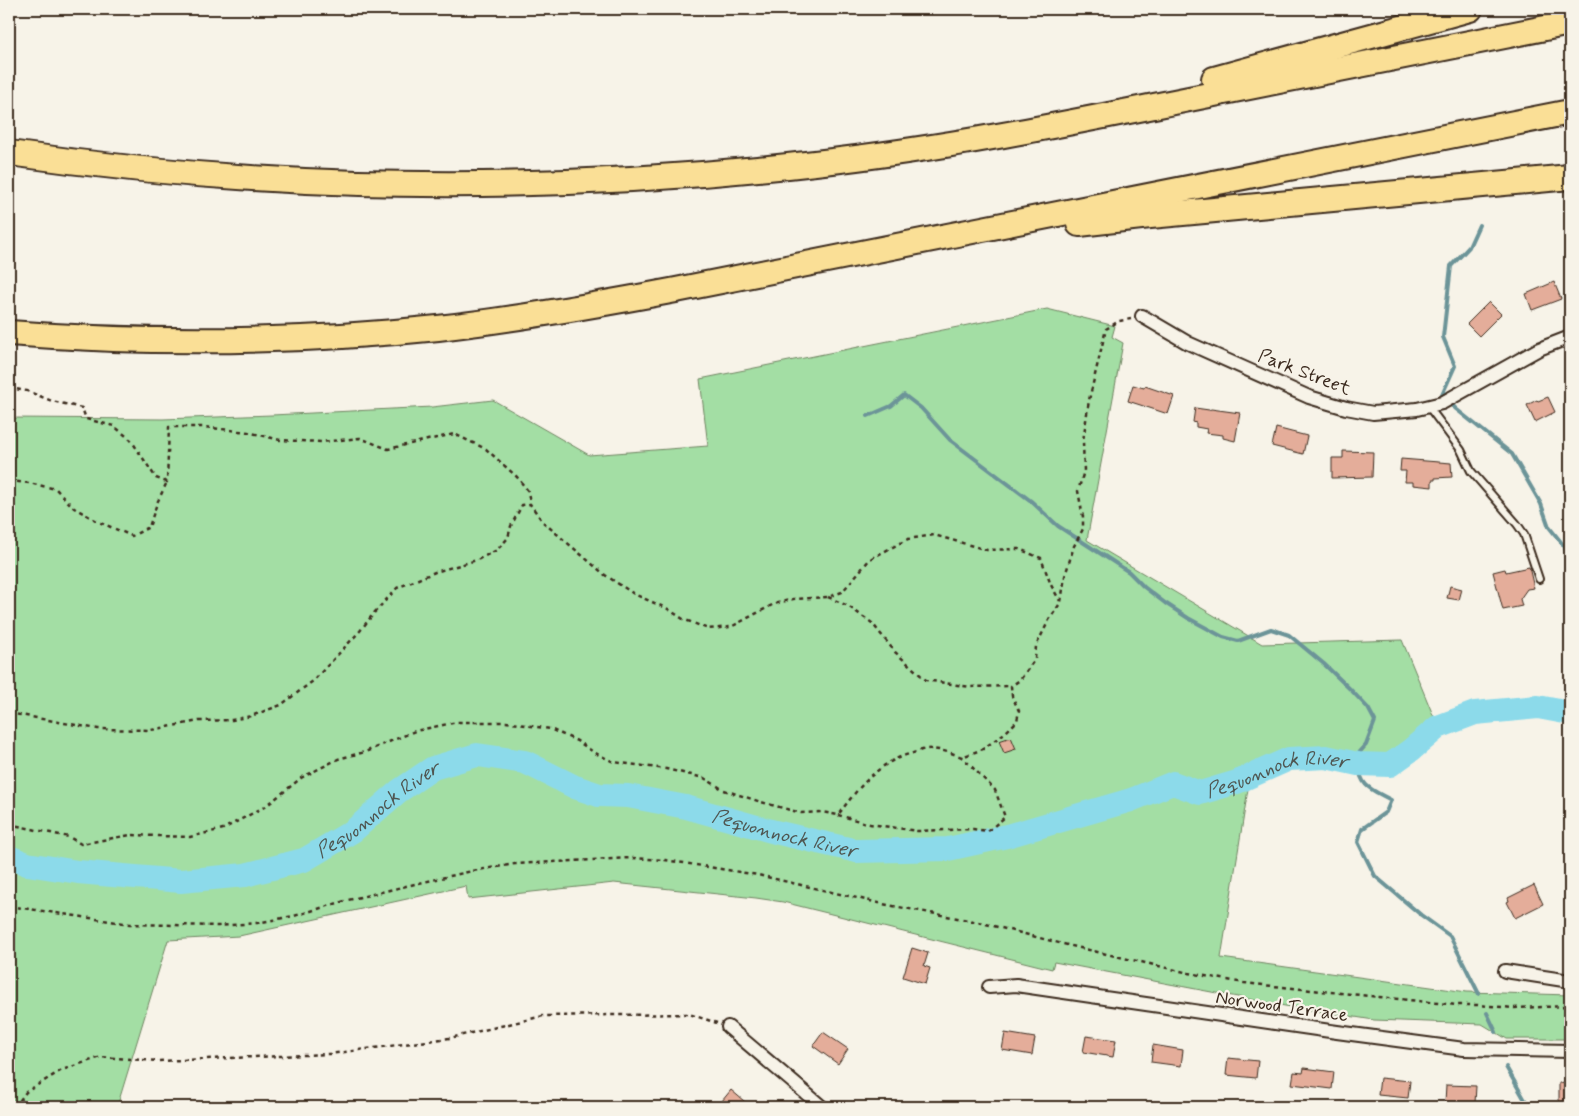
<svg xmlns="http://www.w3.org/2000/svg" width="1579" height="1116" font-family="Mynerve,sans-serif">
  <style>
    .green { fill: #a3dea4; stroke: #6f8461 }
    .lines { fill: none; stroke-linecap: round; stroke-linejoin: round }
    .stream { stroke: #6c9498; stroke-width: 4 }
    .river { stroke: #8cdaea; stroke-width: 24 }
    .building { fill: #e4ad9a; stroke: #3b2a1e }
    .service-casing { stroke: #3b2a1e; stroke-width: 10 }
    .minor-casing { stroke: #3b2a1e; stroke-width: 16 }
    .motorway-casing { stroke: #3b2a1e; stroke-width: 28 }
    .path { stroke: #3b2a1e; stroke-width: 2.5; stroke-dasharray: 4 4; stroke-linecap: butt }
    .service { stroke: #f7f3e8; stroke-width: 6 }
    .minor { stroke: #f7f3e8; stroke-width: 12 }
    .motorway { stroke: #fadf96; stroke-width: 24 }
    .labels { text-anchor: middle; stroke-width: 4.5; stroke-linejoin: round; paint-order: stroke }
    .street-label { font-size: 19px; fill: #3b2a1e; stroke: #f7f3e8 }
    .water-label { font-size: 20px; font-style: italic; fill: #4f5651; stroke: #f7f3e8 }
  </style>
  <rect width="100%" height="100%" fill="#f7f3e8"/>
  <filter id="ink" filterUnits="userSpaceOnUse"><feTurbulence type="fractalNoise" baseFrequency=".02" numOctaves="2"/><feDisplacementMap in="SourceGraphic" scale="10" xChannelSelector="R" yChannelSelector="G"/><feConvolveMatrix kernelMatrix="1 2 1 2 8 2 1 2 1" color-interpolation-filters="sRGB"/></filter>
  <g filter="url(#ink)">
    <path class="green" d="M1047,309L1115,326L1112,337L1123,343L1087,540L1262,644L1402,640L1438,727L1411,750L1390,765L1358,764L1308,765L1274,769L1248,789L1221,958L1467,992L1570,995V1039H1507L1482,1024L1374,1020L1285,1006L1054,962L1052,969L783,902L756,898L614,883L468,899L466,886L239,936L168,940L117,1107H9V418L163,419L272,415L432,407L493,400L589,455L708,446L700,379Z"/>
    <g class="lines">
      <g class="stream">
        <path d="M1479,225L1469,247L1451,266L1443,337L1455,366L1442,395L1456,409L1512,454L1541,504L1549,527L1565,547L1570,570"/>
        <path d="M868,416L891,406L904,395L921,408L950,440L1031,501L1058,526L1129,572L1144,587L1165,603L1188,618L1223,637L1238,641L1271,629L1289,635L1324,664L1351,690L1368,708L1375,721L1366,745L1351,762"/>
        <path d="M1567,712L1570,696"/>
        <path d="M1358,764C1361,788 1371,789 1391,800L1386,812L1362,829L1358,842L1375,876L1421,915L1450,936L1479,994"/>
        <path d="M1487,1013L1496,1032"/>
        <path d="M1506,1067L1529,1107"/>
      </g>
      <path class="river" id="s1" d="M9,857L27,864L78,872L181,881L245,875L304,860L353,831L399,791L433,768L477,755L525,762L575,787L599,795L628,796L686,807L775,832L857,851L948,849L1007,836L1131,800L1173,783L1200,793L1237,782L1289,759L1326,757L1358,764L1390,765L1411,750L1438,727L1475,713L1538,707L1570,713"/>
    </g>
    <g class="building">
      <path d="M1554,282L1561,299L1532,310L1526,294Z"/>
      <path d="M1489,302L1501,314L1479,336L1467,324Z"/>
      <path d="M1133,385L1144,388L1145,386L1174,396L1168,414L1128,401Z"/>
      <path d="M1548,397L1555,412L1535,422L1527,405L1537,400L1538,401Z"/>
      <path d="M1195,408L1209,410L1211,409L1240,413L1235,441L1223,438V435L1206,433L1207,429L1196,427V423L1193,422Z"/>
      <path d="M1276,428L1307,436L1303,454L1272,446Z"/>
      <path d="M1343,451L1373,452L1372,477L1332,478V458H1343Z"/>
      <path d="M1401,459L1451,463L1452,477L1435,478V480H1432V487L1413,485V482H1405L1406,471H1400Z"/>
      <path d="M1529,567L1534,588L1527,589L1520,599L1522,606L1503,610L1493,572L1505,569L1506,572Z"/>
      <path d="M1450,586L1462,589L1459,600L1447,598Z"/>
      <path d="M1011,737L1016,749L1004,753L999,741Z"/>
      <path d="M1534,885L1543,904L1515,918L1507,902L1509,901L1508,898Z"/>
      <path d="M912,948L928,953L924,966L930,968L925,984L903,977Z"/>
      <path d="M823,1032L848,1049L838,1064L813,1046Z"/>
      <path d="M1005,1033L1035,1038L1032,1055L1002,1050Z"/>
      <path d="M1086,1036L1116,1040L1113,1057L1083,1052Z"/>
      <path d="M1153,1045L1183,1050L1181,1066L1151,1062Z"/>
      <path d="M1228,1058L1258,1061L1256,1078L1226,1075Z"/>
      <path d="M1304,1068L1334,1072L1332,1089L1292,1084L1294,1072L1303,1073Z"/>
      <path d="M1380,1078L1410,1081L1408,1098L1378,1095Z"/>
      <path d="M1559,1083L1570,1084L1569,1107H1559Z"/>
      <path d="M1446,1085L1476,1086L1475,1103L1445,1102Z"/>
      <path d="M731,1090L751,1107H717Z"/>
    </g>
    <g class="lines">
      <g class="service-casing">
        <path id="service" d="M1428,406L1461,450L1471,471L1517,524L1524,534L1539,579"/>
      </g>
      <g class="minor-casing">
        <g id="minor">
          <path d="M1142,316L1188,343L1309,397L1346,408L1373,413L1417,409L1442,403L1539,349L1570,337"/>
          <path d="M1505,971L1570,981"/>
          <path d="M989,987L1016,985L1337,1032L1464,1049L1570,1051"/>
          <path d="M728,1027L822,1107"/>
        </g>
      </g>
      <g class="motorway-casing">
        <g id="motorway">
          <path d="M1214,79L1470,9"/>
          <path d="M9,153C275,191 547,194 815,163C941,149 1065,124 1189,99C1316,74 1443,49 1570,23"/>
          <path d="M1079,224L1150,216L1570,177"/>
          <path d="M9,333C152,344 295,343 438,328C518,319 597,305 676,290L1570,112"/>
        </g>
      </g>
      <g class="path">
        <path d="M9,388L27,391L52,401L82,408L86,419L114,426L131,440L156,478L167,482L169,427H203L248,432L280,440L321,442L360,438L388,449L454,434L486,449L517,477L528,491L530,504"/>
        <path d="M9,481L29,483L56,489L74,508L99,522L132,536L149,527L157,503L167,482"/>
        <path d="M828,597L848,606L872,623L895,652L926,680L970,687L1011,686"/>
        <path d="M9,713L98,729L151,730L199,721L232,720L251,716L281,705L313,681L360,631L374,613L397,588L435,572L477,560L497,550L508,538L511,526L522,505L530,504L543,522L605,575L634,594L668,609L683,619L708,629L731,627L774,604L793,599L828,597L842,592L870,559L908,539L934,535L987,550L1019,549L1041,558L1051,585L1060,601"/>
        <path d="M838,815L870,824L917,831L973,829L988,831L1005,817L995,790L962,757"/>
        <path d="M9,824L69,837L81,844L130,835L190,837L223,829L266,806L301,778L338,759L365,752L415,731L457,722H506L550,729L577,741L595,753L614,762L666,769L704,778L724,790L761,802L801,813L822,812L838,815C858,788 879,761 913,753C919,751 926,748 932,749C942,750 952,753 962,757L983,749L1006,732L1017,721L1019,711L1012,696L1011,686L1020,680L1035,659L1036,646L1049,620L1061,602L1065,576L1074,546L1083,529V517L1078,491L1084,471L1083,441L1089,400L1106,329L1119,321L1131,319"/>
        <path d="M9,906L130,924L218,926L257,923L294,916L348,900L406,886L472,871L515,864L631,858L665,860L758,875L883,904L978,922L1063,944L1189,973L1244,983L1457,1005H1478L1514,1008L1570,1006"/>
        <path d="M15,1107L26,1092L62,1070L101,1057L158,1061L329,1054L450,1038L543,1016L689,1014L717,1023"/>
      </g>
      <use href="#service" class="service"/>
      <use href="#minor" class="minor"/>
      <use href="#motorway" class="motorway"/>
    </g>
  </g>
  <g class="labels">
    <g class="street-label">
      <text transform="translate(1305 371) rotate(21)" y="7">Park Street</text>
      <text transform="translate(1282 1005) rotate(8)" y="7">Norwood Terrace</text>
    </g>
    <g class="water-label">
      <text dy="7" stroke="none"><textPath href="#s1" startOffset="1334">Pequonnock River</textPath></text>
      <text dy="7" stroke="none"><textPath href="#s1" startOffset="389">Pequonnock River</textPath></text>
      <text dy="7" stroke="none"><textPath href="#s1" startOffset="824">Pequonnock River</textPath></text>
    </g>
  </g>
  <rect width="1579" height="1116" fill="none" stroke="#f7f3e8" stroke-width="30"/>
  <rect x="15" y="15" width="1549" height="1086" fill="none" stroke="#3b2a1e" stroke-width="2" filter="url(#ink)"/>
</svg>
